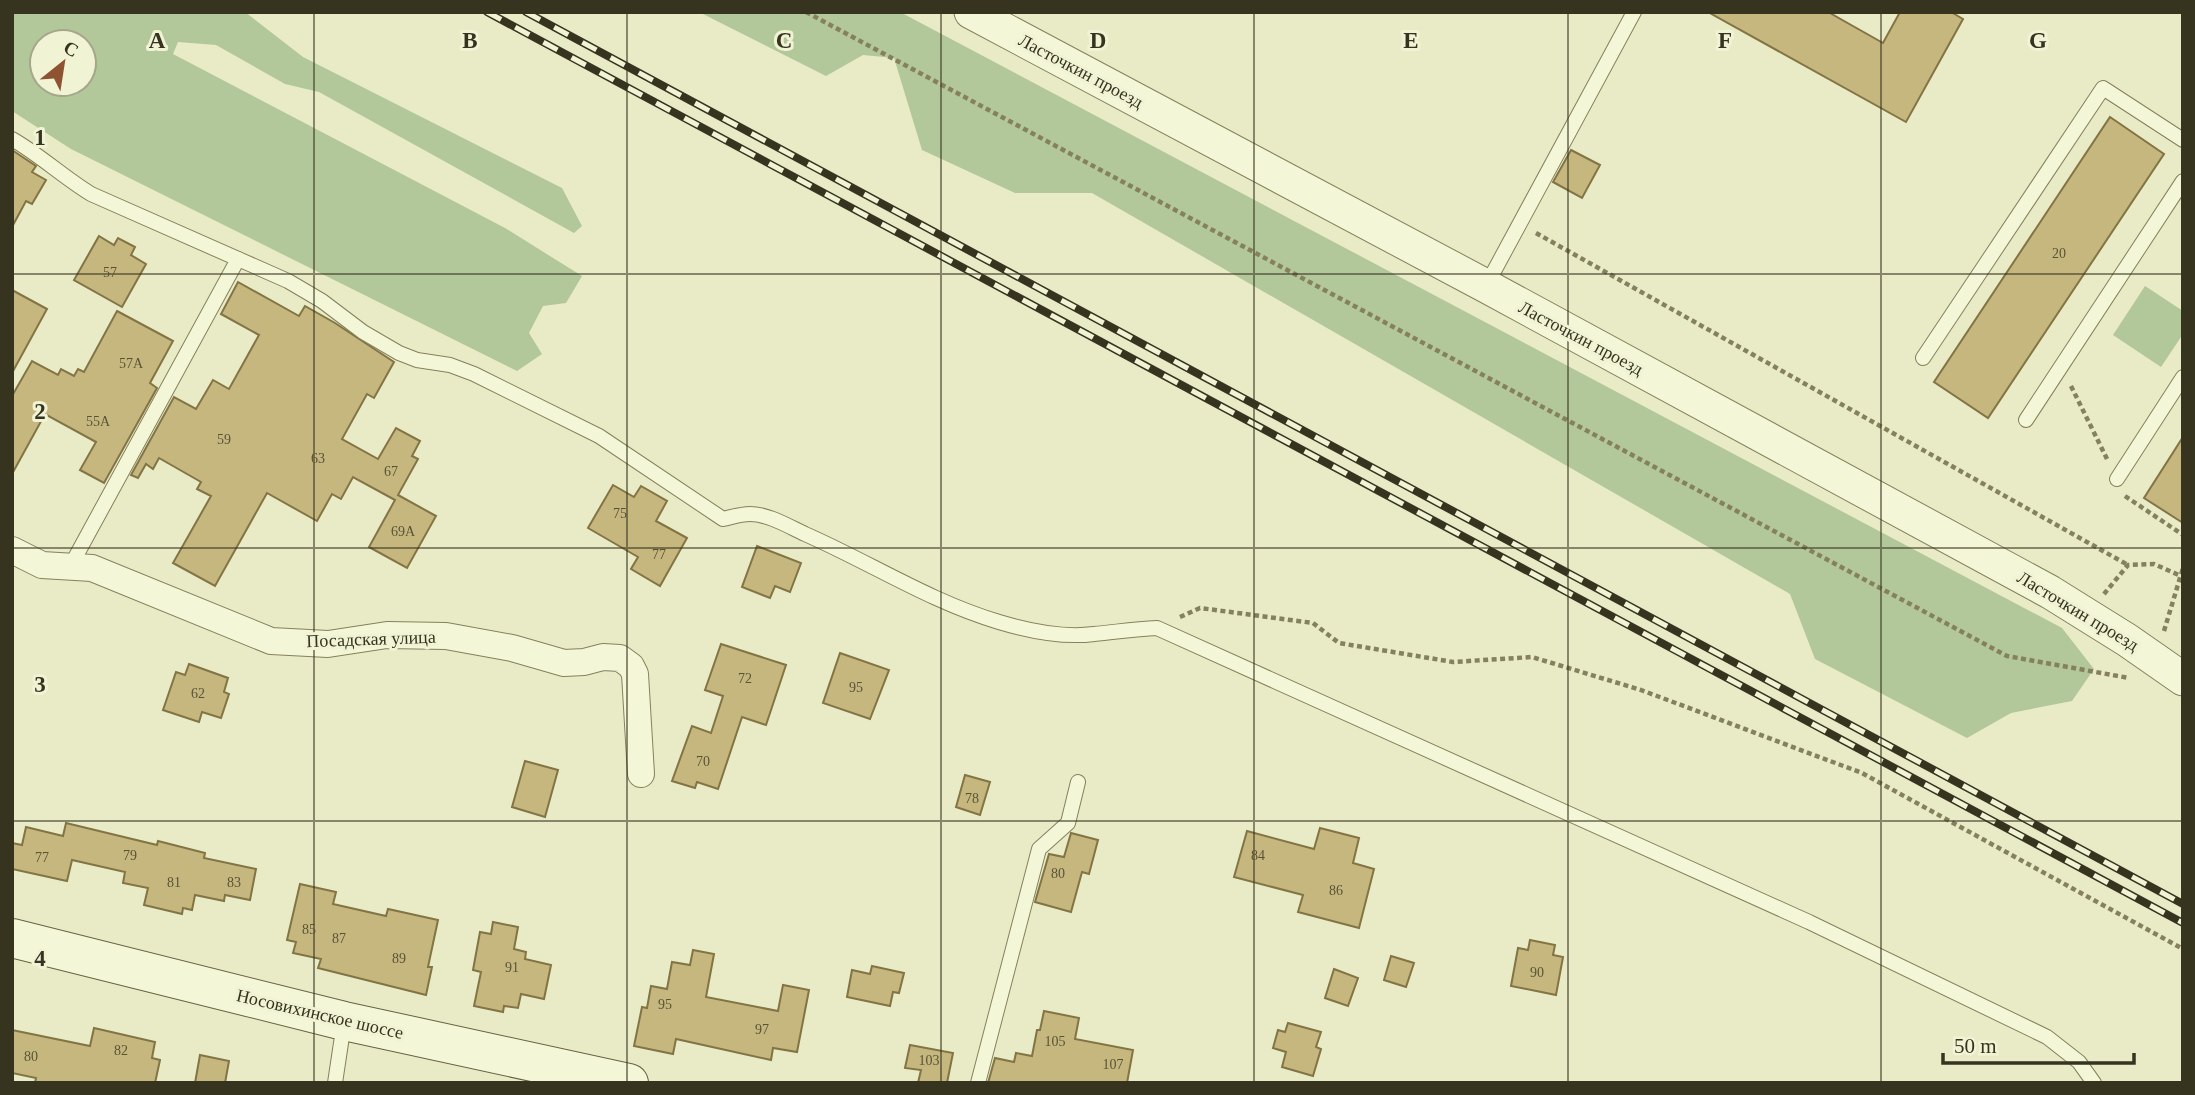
<svg xmlns="http://www.w3.org/2000/svg" width="2195" height="1095" font-family="Georgia,serif">
  <style>
    .green { fill: #b2c89a; fill-rule: evenodd }
    .building { fill: #c6b77e; stroke: #827444; stroke-width: 2 }
    .lines { fill: none; stroke-linecap: round; stroke-linejoin: round }
    .service-casing { stroke: #85815c; stroke-width: 16 }
    .minor-casing { stroke: #85815c; stroke-width: 28 }
    .tertiary-casing { stroke: #85815c; stroke-width: 35 }
    .secondary-casing { stroke: #676240; stroke-width: 40 }
    .path { stroke: #85815c; stroke-width: 4.5; stroke-dasharray: 5 3.5; stroke-linecap: butt }
    .service { stroke: #f4f6d8; stroke-width: 14 }
    .minor { stroke: #f4f6d8; stroke-width: 26 }
    .tertiary { stroke: #f4f6d8; stroke-width: 33 }
    .secondary { stroke: #f4f6d8; stroke-width: 38 }
    .rail-casing { stroke: #36331f; stroke-width: 8 }
    .rail { stroke: #f0f3d4; stroke-width: 5; stroke-dasharray: 16; stroke-linecap: butt }
    .grid { fill: none; stroke: #36331f; stroke-width: 2; stroke-opacity: 0.55 }
    .labels { text-anchor: middle; stroke-width: 6; stroke-linejoin: round; paint-order: stroke }
    .number-label { font-size: 14px; fill: #5a5437 }
    .street-label { font-size: 18px; fill: #36331f; stroke: #f0f3d4 }
    .grid-label { font-size: 23px; text-anchor: middle; font-weight: bold; fill: #36331f; stroke: #f0f3d4; stroke-width: 6; stroke-linejoin: round; paint-order: stroke }
  </style>
  <rect width="100%" height="100%" fill="#e8ebc5"/>
  <g class="green">
    <path d="M12,12H245L303,57L562,188L582,226L574,233L319,92L285,84L216,45L178,42L173,54L505,228L582,276L566,303L543,306L529,333L542,354L517,371L71,149L12,111ZM42,42H84V84H42Z"/>
    <path d="M699,12H900L2062,628L2094,669L2072,701L2011,713L1967,738L1815,659L1790,594L1092,193H1015L922,150L894,58L863,55L826,76Z"/>
    <path d="M2145,286L2183,311V334L2161,367L2113,335Z"/>
  </g>
  <g class="building">
    <path d="M1708,12H1828L1883,43L1900,12H1951L1963,19L1906,122Z"/>
    <path d="M2110,117L2164,154L1988,418L1934,382Z"/>
    <path d="M12,150L36,166L32,172L46,180L32,204L26,201L12,227Z"/>
    <path d="M1571,150L1600,165L1582,198L1553,182Z"/>
    <path d="M99,236L114,245L118,238L135,247L131,255L146,264L122,307L74,280Z"/>
    <path d="M238,282L299,316L305,306L335,323L394,362L374,398L367,394L342,439L378,459L396,428L420,441L412,456L418,459L398,495L436,516L407,568L369,547L395,500L353,477L341,499L332,494L317,521L267,493L215,586L173,563L211,496L197,489L201,482L159,458L153,469L146,464L138,478L131,475L174,397L196,409L213,380L229,389L259,335L221,314Z"/>
    <path d="M12,290L47,309L12,373Z"/>
    <path d="M117,311L173,341L150,383L157,388L104,483L80,470L96,442L45,414L12,474V396L32,361L58,375L61,369L74,376L78,369L84,372Z"/>
    <path d="M2183,437V523L2144,498Z"/>
    <path d="M613,485L634,497L641,486L667,501L656,521L687,538L660,586L631,569L638,557L588,528Z"/>
    <path d="M757,546L801,563L790,592L775,586L770,598L742,587Z"/>
    <path d="M721,644L786,665L766,725L742,717L718,789L697,782L695,788L672,781L692,726L711,733L723,696L705,690Z"/>
    <path d="M840,653L889,670L870,719L823,703Z"/>
    <path d="M189,664L228,678L224,692L229,694L221,718L202,712L199,722L163,710L176,672L185,675Z"/>
    <path d="M525,761L558,770L545,817L512,807Z"/>
    <path d="M965,775L990,782L980,815L956,807Z"/>
    <path d="M66,823L157,845L158,841L205,853L204,858L256,869L250,900L225,895L224,901L195,895L192,910L183,908L182,914L144,905L148,888L123,883L125,872L72,860L67,881L12,869V843L22,845L26,827L63,836Z"/>
    <path d="M1320,828L1359,838L1353,863L1374,869L1359,928L1298,912L1303,895L1234,877L1247,831L1314,849Z"/>
    <path d="M1071,833L1098,840L1089,874L1082,872L1071,912L1035,902L1049,854L1064,857Z"/>
    <path d="M300,884L336,892L333,904L386,916L388,909L438,920L428,967H432L426,995L318,968L321,959L293,953L296,942L287,940Z"/>
    <path d="M493,922L518,927L514,949L526,952L525,959L551,965L544,999L521,994L518,1008L504,1006L503,1012L474,1006L481,972L473,970L480,932L491,934Z"/>
    <path d="M1530,940L1555,945L1553,955L1563,957L1556,995L1511,986L1518,948L1528,950Z"/>
    <path d="M693,950L714,954L706,997L778,1011L783,985L809,990L797,1052L773,1048L771,1060L676,1039L673,1054L634,1046L642,1007L647,1008L651,986L667,989L672,962L690,965Z"/>
    <path d="M1391,956L1414,963L1406,987L1384,980Z"/>
    <path d="M872,966L904,973L899,993L893,992L890,1006L847,997L852,970L870,974Z"/>
    <path d="M1334,969L1358,978L1348,1006L1325,998Z"/>
    <path d="M1044,1011L1079,1018L1075,1039L1133,1050L1127,1083H988L995,1058L1014,1062L1016,1053L1032,1056L1037,1030H1040Z"/>
    <path d="M1288,1023L1321,1032L1316,1047L1321,1049L1313,1076L1282,1067L1286,1052L1273,1048L1278,1030L1285,1032Z"/>
    <path d="M94,1028L155,1042L152,1058L160,1060L155,1083H35L36,1078L12,1073V1030L90,1046Z"/>
    <path d="M910,1045L953,1053L947,1083H918L921,1070L905,1068Z"/>
    <path d="M200,1055L229,1061L225,1083H195Z"/>
  </g>
  <g class="lines">
    <g class="service-casing">
      <g id="service">
        <path d="M12,139C40,155 63,177 91,194L288,281L322,301L363,332L399,353L417,360L450,365L474,374L599,436L723,519C732,517 741,514 750,514C768,514 788,526 805,534C869,562 931,602 999,622C1029,631 1063,638 1094,634C1116,632 1134,629 1157,628L1809,922L2047,1037L2079,1062L2094,1083"/>
        <path d="M1486,286L1634,12"/>
        <path d="M1923,358L2103,88L2183,140"/>
        <path d="M2026,420L2183,181"/>
        <path d="M2117,479L2183,377"/>
        <path d="M70,567L238,259"/>
        <path d="M335,1083L344,1023"/>
        <path d="M978,1083L1039,849L1068,823L1078,782"/>
      </g>
    </g>
    <g class="minor-casing">
      <path id="minor" d="M12,550L42,565L92,568L271,641L328,644L387,635L446,636L512,648L564,663L584,662L603,657L620,658L631,666L635,674L641,774"/>
    </g>
    <g class="tertiary-casing">
      <path id="tertiary" d="M971,12L1486,286L2050,592L2127,640L2183,679"/>
    </g>
    <g class="secondary-casing">
      <path id="secondary" d="M12,938L344,1021L629,1083"/>
    </g>
    <g class="path">
      <path d="M806,12L2007,656L2129,678"/>
      <path d="M1536,233L2128,565"/>
      <path d="M2071,386L2107,459"/>
      <path d="M2125,496L2183,535"/>
      <path d="M2104,594L2128,565L2154,564L2181,576"/>
      <path d="M1180,617L1200,608L1313,623L1339,643L1453,662L1532,657L1641,690L1862,773L2183,949"/>
      <path d="M2164,631L2183,568"/>
    </g>
    <use href="#service" class="service"/>
    <use href="#minor" class="minor"/>
    <use href="#tertiary" class="tertiary"/>
    <use href="#secondary" class="secondary"/>
    <g class="rail-casing">
      <g id="rail">
        <path d="M487,12L2183,923"/>
        <path d="M526,12L2183,904"/>
      </g>
    </g>
    <use href="#rail" class="rail"/>
  </g>
  <path class="grid" d="M314,12V1083M627,12V1083M941,12V1083M1254,12V1083M1568,12V1083M1881,12V1083M12,274H2183M12,548H2183M12,821H2183"/>
  <g class="labels">
    <g class="number-label">
      <text x="2059" y="258">20</text>
      <text x="110" y="277">57</text>
      <text x="131" y="368">57А</text>
      <text x="98" y="426">55А</text>
      <text x="224" y="444">59</text>
      <text x="318" y="463">63</text>
      <text x="391" y="476">67</text>
      <text x="620" y="518">75</text>
      <text x="403" y="536">69А</text>
      <text x="659" y="559">77</text>
      <text x="745" y="683">72</text>
      <text x="856" y="692">95</text>
      <text x="198" y="698">62</text>
      <text x="703" y="766">70</text>
      <text x="972" y="803">78</text>
      <text x="130" y="860">79</text>
      <text x="1258" y="860">84</text>
      <text x="42" y="862">77</text>
      <text x="1058" y="878">80</text>
      <text x="174" y="887">81</text>
      <text x="234" y="887">83</text>
      <text x="1336" y="895">86</text>
      <text x="309" y="934">85</text>
      <text x="339" y="943">87</text>
      <text x="399" y="963">89</text>
      <text x="512" y="972">91</text>
      <text x="1537" y="977">90</text>
      <text x="665" y="1009">95</text>
      <text x="762" y="1034">97</text>
      <text x="1055" y="1046">105</text>
      <text x="121" y="1055">82</text>
      <text x="31" y="1061">80</text>
      <text x="929" y="1065">103</text>
      <text x="1113" y="1069">107</text>
    </g>
    <g class="street-label">
      <text transform="translate(1081 71) rotate(28)" y="6">Ласточкин проезд</text>
      <text transform="translate(1581 338) rotate(28)" y="6">Ласточкин проезд</text>
      <text transform="translate(2078 611) rotate(31)" y="6">Ласточкин проезд</text>
      <text transform="translate(371 639) rotate(-2)" y="6">Посадская улица</text>
      <text transform="translate(320 1014) rotate(13)" y="6">Носовихинское шоссе</text>
    </g>
  </g>
  <g class="grid-label">
    <text x="157" y="48">A</text>
    <text x="470" y="48">B</text>
    <text x="784" y="48">C</text>
    <text x="1098" y="48">D</text>
    <text x="1411" y="48">E</text>
    <text x="1725" y="48">F</text>
    <text x="2038" y="48">G</text>
    <text x="40" y="145">1</text>
    <text x="40" y="419">2</text>
    <text x="40" y="692">3</text>
    <text x="40" y="966">4</text>
  </g>
  <rect width="2195" height="1095" fill="none" stroke="#36331f" stroke-width="28"/>
  <g transform="translate(63 63) rotate(30)"><circle r="33" fill="#f0f3d4" stroke="#a6a68c" stroke-width="2"/>
  <path d="M0-5L12 26L0 18L-12 26Z" fill="#8f5331"/>
  <text y="-10" font-size="19" font-weight="bold" text-anchor="middle" fill="#36331f">С</text>
  </g>
  <path d="M1943 1053v10h191v-10" fill="none" stroke="#36331f" stroke-width="3.5"/>
  <text x="1954" y="1053" font-size="21" fill="#36331f" stroke="#f0f3d4" stroke-width="5" paint-order="stroke">50 m</text>
</svg>
